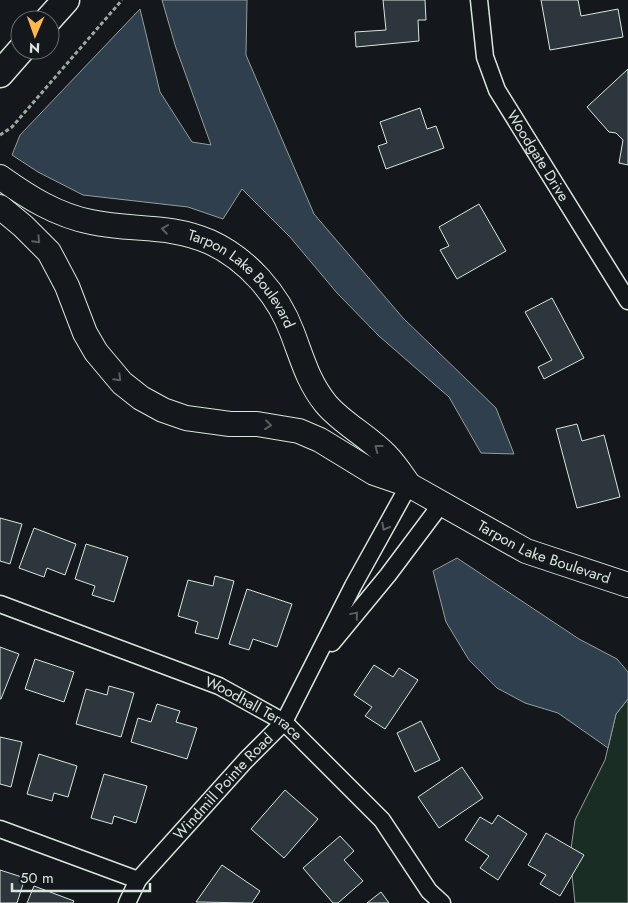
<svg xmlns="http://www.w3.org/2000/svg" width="628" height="903" font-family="Jost,sans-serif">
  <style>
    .green { fill: #1a2d24; stroke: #939e99 }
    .water { fill: #2f3f4d; stroke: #939e99 }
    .building { fill: #2c363c; stroke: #d8e6dc }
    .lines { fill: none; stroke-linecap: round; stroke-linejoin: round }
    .street-casing { stroke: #d8e6dc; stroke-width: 19 }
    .secondary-casing { stroke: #d8e6dc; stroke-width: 26 }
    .primary-casing { stroke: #d8e6dc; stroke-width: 29 }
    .path { stroke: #9da8a2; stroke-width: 3; stroke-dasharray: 4 2.5; stroke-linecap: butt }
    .street { stroke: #14181c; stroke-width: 16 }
    .secondary { stroke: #14181c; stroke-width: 24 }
    .primary { stroke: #14181c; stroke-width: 26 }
    .oneway { stroke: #59605f }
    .labels { text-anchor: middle; stroke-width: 4; stroke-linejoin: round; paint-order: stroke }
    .street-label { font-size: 15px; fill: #d8e6dc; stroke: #14181c }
  </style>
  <rect width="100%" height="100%" fill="#14181c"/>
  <path class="green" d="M628,699V903H575L570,856L575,820L605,760L616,714Z"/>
  <g class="water">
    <path d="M162,0H247L246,55L314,214L403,318L496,408L514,454L481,453L449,397L379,336L337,293L290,237L242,189L223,219L188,207L83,195L38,172L12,155L20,135L140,9L160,92L192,142L211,145L175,45Z"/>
    <path d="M457,558L579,639L617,659L628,672V699L616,714L608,748L558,713L525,703L497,688L469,660L446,622L433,571Z"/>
  </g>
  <g class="building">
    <path d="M383,0H425L426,20H418L419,41L356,47L355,32L386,30Z"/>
    <path d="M541,0H578L581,16L618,9L623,37L550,50Z"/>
    <path d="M628,69V165L619,163L623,140L616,133L609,132L587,107Z"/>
    <path d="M420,108L427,129L436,126L444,148L386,169L378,146L387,143L380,122Z"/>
    <path d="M479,204L506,251L457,279L440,250L449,246L439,227Z"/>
    <path d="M552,298L584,358L544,379L538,367L552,360L525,312Z"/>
    <path d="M577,424L582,441L604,435L620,497L577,508L556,429Z"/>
    <path d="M0,518L22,524L10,564L0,561Z"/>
    <path d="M34,528L76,544L65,575L47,568L44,577L19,568Z"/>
    <path d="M86,544L128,557L114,602L92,595L95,586L75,579Z"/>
    <path d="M215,576L234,581L218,639L195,633L198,622L178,616L188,580L213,586Z"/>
    <path d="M247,589L292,604L277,647L253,639L249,650L229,644Z"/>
    <path d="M0,647L19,654L1,699H0Z"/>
    <path d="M35,659L74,672L64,702L25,689Z"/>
    <path d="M374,665L393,677L399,668L418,680L385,729L365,716L372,707L354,695Z"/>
    <path d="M109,686L134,693L121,737L76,724L86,689L107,695Z"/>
    <path d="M157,704L180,711L176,722L197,728L187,759L131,742L138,718L151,722Z"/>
    <path d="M421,721L440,760L415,772L397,733Z"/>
    <path d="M0,737L22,742L11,787L0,784Z"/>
    <path d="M39,754L77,766L68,797L54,793L52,801L27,794Z"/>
    <path d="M462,767L483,798L439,828L418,797Z"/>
    <path d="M104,774L147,786L136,823L114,816L112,824L91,818Z"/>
    <path d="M285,790L318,819L284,858L251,829Z"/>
    <path d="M498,815L527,834L498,880L480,868L489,856L465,840L480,817L492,824Z"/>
    <path d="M546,833L584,855L560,896L540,884L546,875L528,865Z"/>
    <path d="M340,836L354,851L344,860L363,881L338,903H333L303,868Z"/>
    <path d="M222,865L260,891L252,903L196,902Z"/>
    <path d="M0,870L25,878L17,903H0Z"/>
    <path d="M34,886L74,901L73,903H27Z"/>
    <path d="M381,892L389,903H367Z"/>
  </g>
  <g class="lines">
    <g class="street-casing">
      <g id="street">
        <path id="s1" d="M479,0L485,57L497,90L628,301"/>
        <path id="s2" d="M0,604L219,686L284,722L382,820L429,891L442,903"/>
        <path d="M332,643L388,575L442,503"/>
        <path d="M0,829L138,880"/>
        <path id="s3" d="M127,903L138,880L246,760L284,722L353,586L409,485"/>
      </g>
    </g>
    <g class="secondary-casing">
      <g id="secondary">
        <path id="s4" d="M0,177C28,197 56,215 91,222C132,231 169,224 210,242C247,259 278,294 292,332C302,358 308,382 326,404C343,424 368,436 386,455C395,464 402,475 409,485"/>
        <path id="s5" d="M0,207L23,226L49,252L67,286L85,333L96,352L122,383L141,398L163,410L186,418L230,424H257L299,431L320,440L374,473L409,485L526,551L628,585"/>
      </g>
    </g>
    <g class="primary-casing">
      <g id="primary">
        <path d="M48,20L66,0"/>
        <path d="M0,74L21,50"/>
      </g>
    </g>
    <path class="path" d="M0,135L12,127L122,0"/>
    <use href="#street" class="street"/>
    <use href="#secondary" class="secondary"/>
    <use href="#primary" class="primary"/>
  </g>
  <defs><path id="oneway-chevron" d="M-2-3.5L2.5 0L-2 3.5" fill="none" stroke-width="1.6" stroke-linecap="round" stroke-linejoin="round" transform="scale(1.25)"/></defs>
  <g class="oneway">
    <use href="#oneway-chevron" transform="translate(165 229) rotate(-172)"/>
    <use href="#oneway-chevron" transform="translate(37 240) rotate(46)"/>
    <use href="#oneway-chevron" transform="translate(118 378) rotate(45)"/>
    <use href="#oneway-chevron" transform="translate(268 425) rotate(7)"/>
    <use href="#oneway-chevron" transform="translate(378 448) rotate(-143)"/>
    <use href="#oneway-chevron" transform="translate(385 527) rotate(118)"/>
    <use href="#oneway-chevron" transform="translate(355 615) rotate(-50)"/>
  </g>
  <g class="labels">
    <g class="street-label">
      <text dy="5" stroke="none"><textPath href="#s1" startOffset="170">Woodgate Drive</textPath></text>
      <text dy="5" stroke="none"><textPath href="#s4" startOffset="272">Tarpon Lake Boulevard</textPath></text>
      <text dy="5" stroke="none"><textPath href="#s5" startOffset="680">Tarpon Lake Boulevard</textPath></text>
      <text dy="5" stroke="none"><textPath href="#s2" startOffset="275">Woodhall Terrace</textPath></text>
      <text dy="5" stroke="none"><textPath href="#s3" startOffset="152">Windmill Pointe Road</textPath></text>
    </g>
  </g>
  <g transform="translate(35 35) rotate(182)"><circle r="24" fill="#14181c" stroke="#626a69"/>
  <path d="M0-4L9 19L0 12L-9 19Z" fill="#ffb74d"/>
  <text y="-8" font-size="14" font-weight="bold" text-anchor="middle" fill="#d8e6dc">N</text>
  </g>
  <path d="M12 883v8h138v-8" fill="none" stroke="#d8e6dc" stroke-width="2.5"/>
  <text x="20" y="883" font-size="15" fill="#d8e6dc" stroke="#14181c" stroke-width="4" paint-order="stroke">50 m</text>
</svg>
